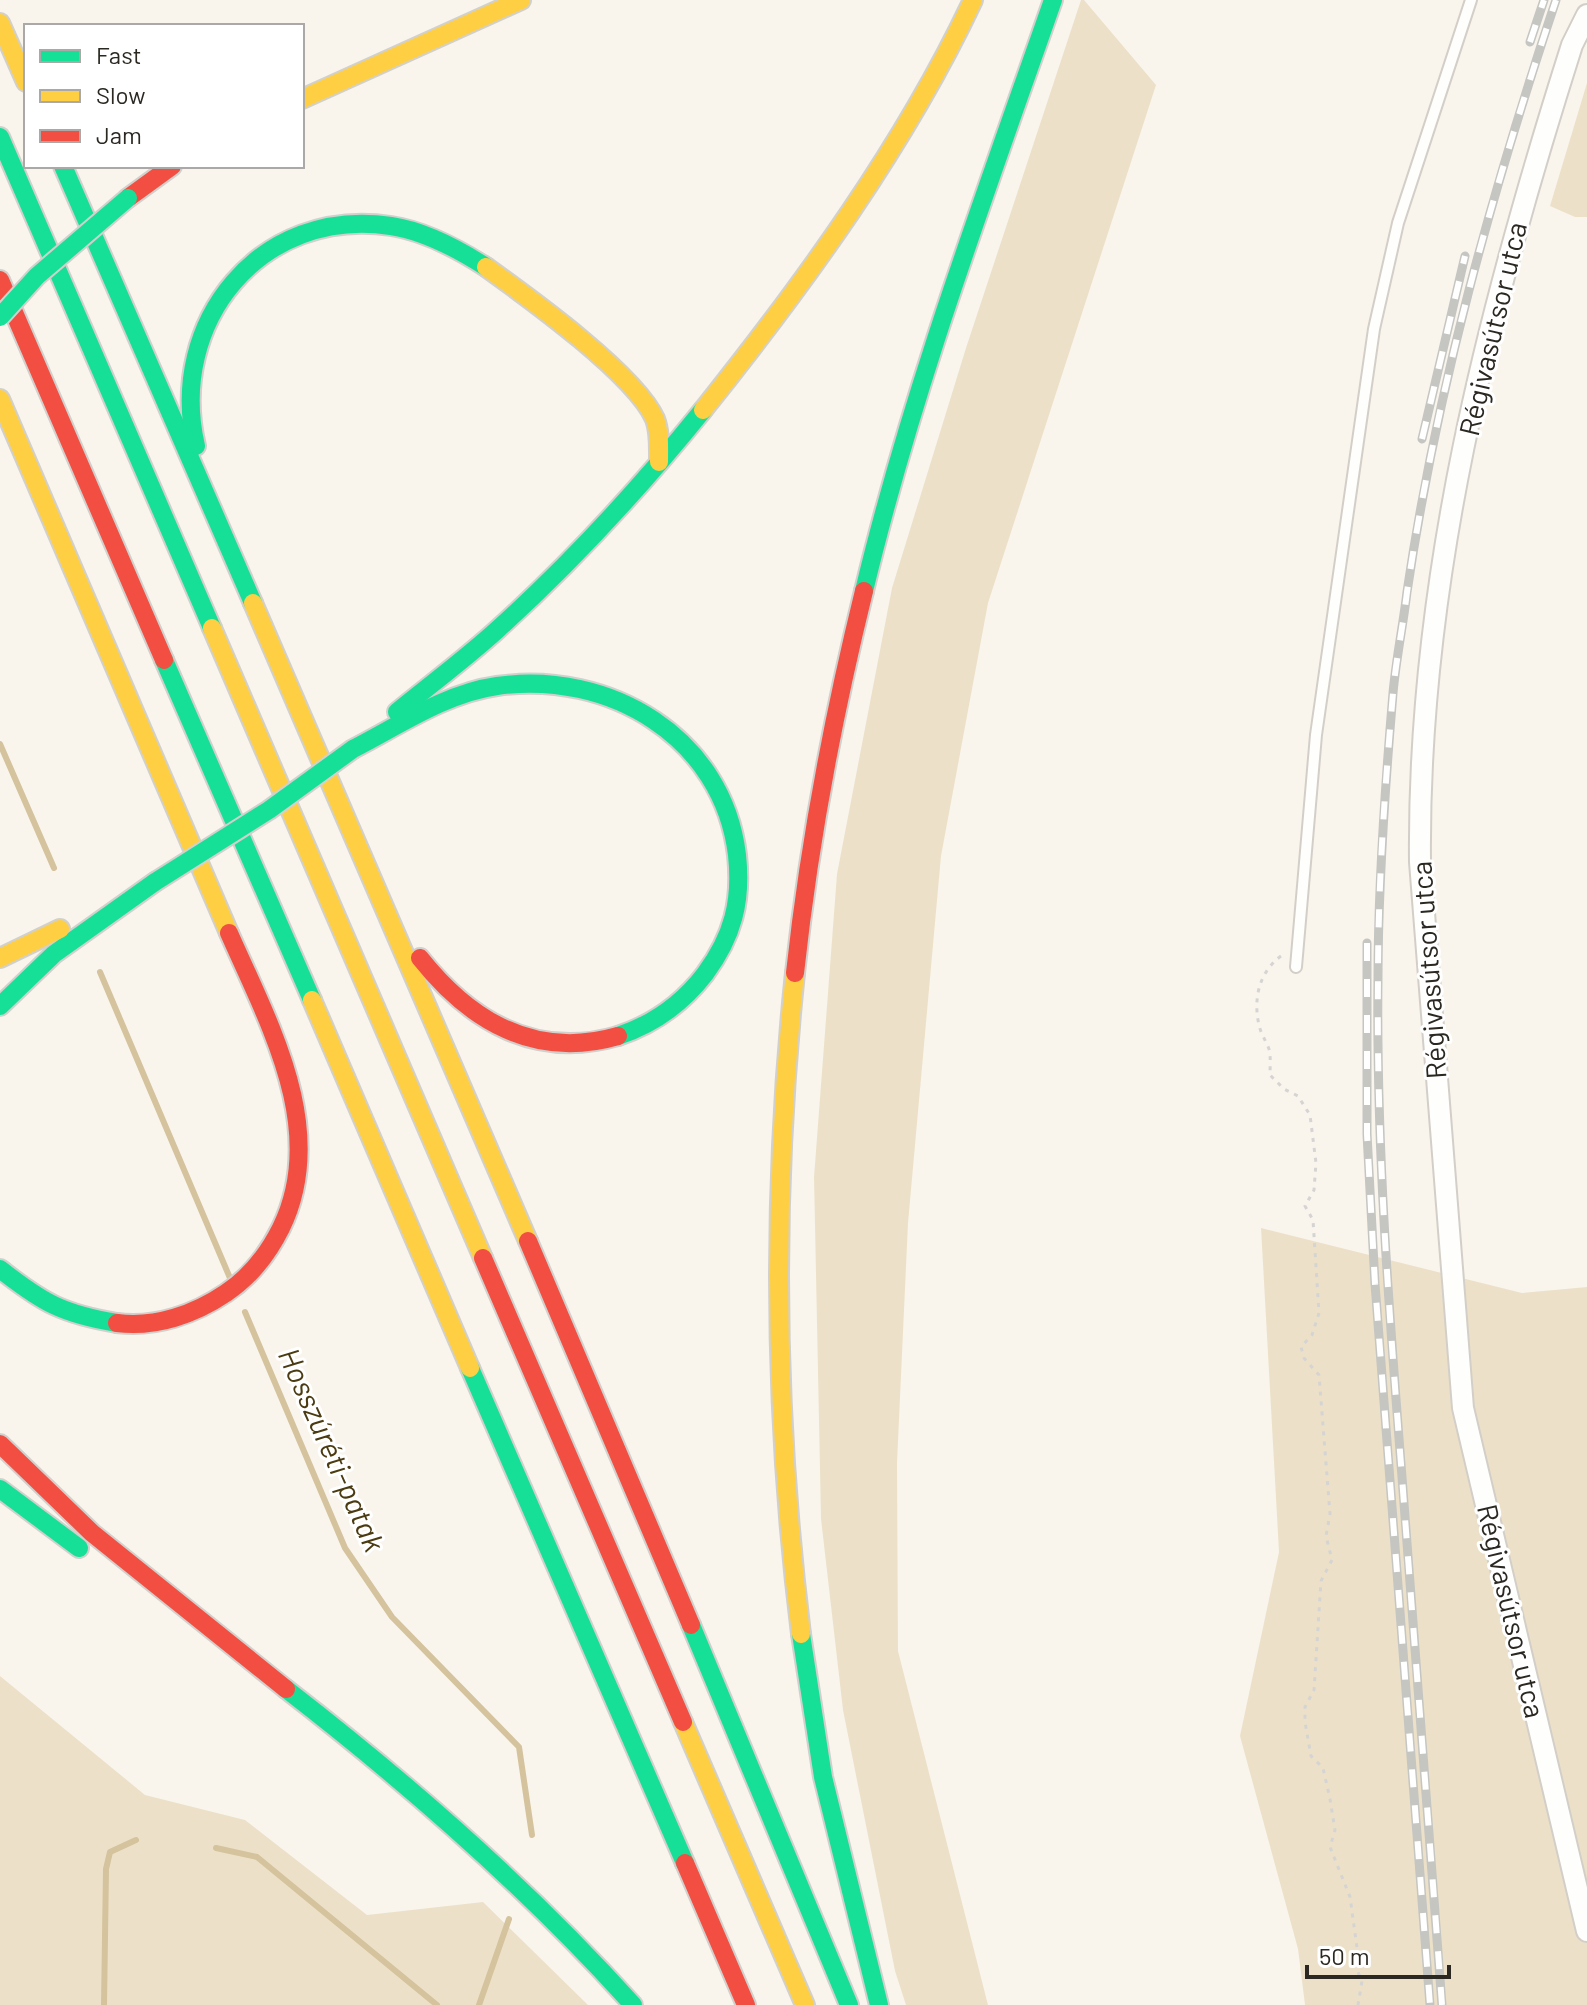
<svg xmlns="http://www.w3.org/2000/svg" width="1587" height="2005" font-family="Barlow,sans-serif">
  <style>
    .green { fill: #ece1c8 }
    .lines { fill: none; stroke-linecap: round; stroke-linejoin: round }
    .stream { stroke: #d4c39d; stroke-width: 6 }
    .lane-casing { stroke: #d3cfc8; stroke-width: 14 }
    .street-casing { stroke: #d3cfc8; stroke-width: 24 }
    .fast-casing { stroke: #d2d0cc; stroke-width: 22 }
    .slow-casing { stroke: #d2d0cc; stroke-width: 22 }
    .jam-casing { stroke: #d2d0cc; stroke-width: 22 }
    .path { stroke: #d5d4d2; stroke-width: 3; stroke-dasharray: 4 6; stroke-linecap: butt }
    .lane { stroke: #fefefc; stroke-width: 10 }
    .street { stroke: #fefefc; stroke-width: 20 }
    .fast { stroke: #16e098; stroke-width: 18 }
    .slow { stroke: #ffcf43; stroke-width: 18 }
    .jam { stroke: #f24e42; stroke-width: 18 }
    .rail-casing { stroke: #c5c5c2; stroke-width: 9 }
    .rail { stroke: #fff; stroke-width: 6; stroke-dasharray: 18; stroke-linecap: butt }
    .fast-bridge-casing { stroke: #d2d0cc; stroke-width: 22; stroke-linecap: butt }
    .fast-bridge { stroke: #16e098; stroke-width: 18 }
    .labels { text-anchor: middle; stroke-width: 6; stroke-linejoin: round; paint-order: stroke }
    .street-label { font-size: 28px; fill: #2b2822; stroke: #fff }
    .water-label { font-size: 30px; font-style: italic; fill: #4b3b11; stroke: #fff }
  </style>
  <rect width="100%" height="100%" fill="#f9f5ed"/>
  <g class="green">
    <path d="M1081,0H1084L1156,85L988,603L941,856L908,1223L897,1463L898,1651L988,2005H906L895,1971L843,1710L821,1519L814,1177L837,874L892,588L966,348Z"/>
    <path d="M1587,83V217H1575L1550,206Z"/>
    <path d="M1261,1228L1522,1293L1587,1287V2005H1305L1298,1949L1240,1736L1279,1552Z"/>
    <path d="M0,1676L145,1795L245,1820L367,1915L483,1902L588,2005H0Z"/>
  </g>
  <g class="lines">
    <g class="stream">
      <path d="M0,744L54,868"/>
      <path d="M100,972L230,1278"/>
      <path d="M245,1312L345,1548L392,1617L519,1747L532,1835"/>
      <path d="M216,1848L257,1857L437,2005"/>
      <path d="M104,2005L106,1869L110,1852L136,1840"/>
      <path d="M479,2005L509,1919"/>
    </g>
    <g class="lane-casing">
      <path id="lane" d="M1296,967L1316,735L1374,329L1398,223L1471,0"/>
    </g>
    <g class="street-casing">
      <path id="street" d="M1587,15L1572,45C1488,309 1417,583 1420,862L1463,1408L1587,1931"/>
    </g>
    <g class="fast-casing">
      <g id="fast">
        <path d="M0,137L212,628"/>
        <path d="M63,166L253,603"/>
        <path d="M196,446C167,322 261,206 391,226C425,231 458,249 486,267"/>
        <path d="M864,591C912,390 985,195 1053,0"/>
        <path d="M164,660L312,1000"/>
        <path d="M397,712C430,685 465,659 497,630C571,563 640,488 703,410"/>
        <path d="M353,749C398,726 446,693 497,686C609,670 723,737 737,855C742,901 733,936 705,974C682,1004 654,1024 618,1036"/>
        <path d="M0,1006L54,954L155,882"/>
        <path d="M0,1269C43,1303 63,1314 117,1323"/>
        <path d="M470,1368L685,1863"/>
        <path d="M0,1489L79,1548"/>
        <path d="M691,1625L849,2005"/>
        <path d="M801,1634L823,1777L879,2005"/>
        <path d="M286,1689C410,1785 528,1888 633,2005"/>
      </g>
    </g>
    <g class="slow-casing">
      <g id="slow">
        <path d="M0,23L26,82"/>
        <path d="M302,99L521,0"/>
        <path d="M486,267C529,298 635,374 655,419C660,432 659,448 659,462"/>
        <path d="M0,399L229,933"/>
        <path d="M703,410C803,285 905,145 973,0"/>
        <path d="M253,603L528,1241"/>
        <path d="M212,628L483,1258"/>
        <path d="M0,958L60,929"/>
        <path d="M795,973C772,1192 774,1415 801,1634"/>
        <path d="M312,1000L470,1368"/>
        <path d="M683,1722L805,2005"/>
      </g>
    </g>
    <g class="jam-casing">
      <g id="jam">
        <path d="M128,198L172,166"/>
        <path d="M0,280L164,660"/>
        <path d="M420,958C470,1021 535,1060 618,1036"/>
        <path d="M795,973C809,843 833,717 864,591"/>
        <path d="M528,1241L691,1625"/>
        <path d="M483,1258L683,1722"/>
        <path d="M117,1323C156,1328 195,1314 226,1293C250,1277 268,1254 281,1228C329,1130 269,1024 229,933"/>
        <path d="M0,1444L92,1533L286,1689"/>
        <path d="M685,1863L746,2005"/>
      </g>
    </g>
    <path class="path" d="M1281,956C1259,972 1253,999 1259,1025C1261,1034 1266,1041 1269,1049C1271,1057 1270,1067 1270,1075L1284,1089L1298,1096L1310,1115L1316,1163L1314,1190L1305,1206L1313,1220L1319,1313L1312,1335L1301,1347L1304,1358L1319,1375L1330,1514L1326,1536L1332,1560L1321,1581L1314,1690L1305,1707V1722L1311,1756L1323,1768L1330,1799L1335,1830L1330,1847L1350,1897L1358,1955L1356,1968L1362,1981L1358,2005"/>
    <use href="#lane" class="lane"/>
    <use href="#street" class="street"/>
    <use href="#fast" class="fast"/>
    <use href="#slow" class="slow"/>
    <use href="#jam" class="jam"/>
    <g class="rail-casing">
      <g id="rail">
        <path d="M1530,42L1544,0"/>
        <path d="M1422,439L1465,256"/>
        <path d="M1367,943V1134L1375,1284L1430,2005"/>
        <path d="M1442,2005C1429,1829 1415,1653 1402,1477C1389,1311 1376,1144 1378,978C1378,883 1385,787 1393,693C1396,659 1403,626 1407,592C1437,388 1491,195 1556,0"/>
      </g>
    </g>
    <use href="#rail" class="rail"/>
    <g class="fast-bridge-casing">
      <g id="fast-bridge">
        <path d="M0,317L37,276L128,198"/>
        <path d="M155,882L269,810L353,749"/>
      </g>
    </g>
    <use href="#fast-bridge" class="fast-bridge"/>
  </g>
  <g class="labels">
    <g class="street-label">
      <text transform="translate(1493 329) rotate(-77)" y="10">Régivasútsor utca</text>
      <text transform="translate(1429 970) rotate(-94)" y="10">Régivasútsor utca</text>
      <text transform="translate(1511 1611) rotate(77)" y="10">Régivasútsor utca</text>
    </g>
    <g class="water-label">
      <text transform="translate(331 1450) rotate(66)" y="10">Hosszúréti-patak</text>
    </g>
  </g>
  <rect x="24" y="24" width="280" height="144" fill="#ffffff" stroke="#aaa9a7" stroke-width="2"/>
  <rect x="40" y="50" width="40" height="12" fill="#16e098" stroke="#aaa9a7" stroke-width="2"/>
  <text x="96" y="64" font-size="24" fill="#2b2822">Fast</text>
  <rect x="40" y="90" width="40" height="12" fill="#ffcf43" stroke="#aaa9a7" stroke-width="2"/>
  <text x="96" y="104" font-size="24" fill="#2b2822">Slow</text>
  <rect x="40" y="130" width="40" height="12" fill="#f24e42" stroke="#aaa9a7" stroke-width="2"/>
  <text x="96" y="144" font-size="24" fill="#2b2822">Jam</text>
  <path d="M1307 1965v12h142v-12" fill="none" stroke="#2b2822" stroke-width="4"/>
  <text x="1319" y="1965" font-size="24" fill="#2b2822" stroke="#ffffff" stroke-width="6" paint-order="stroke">50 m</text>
</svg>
